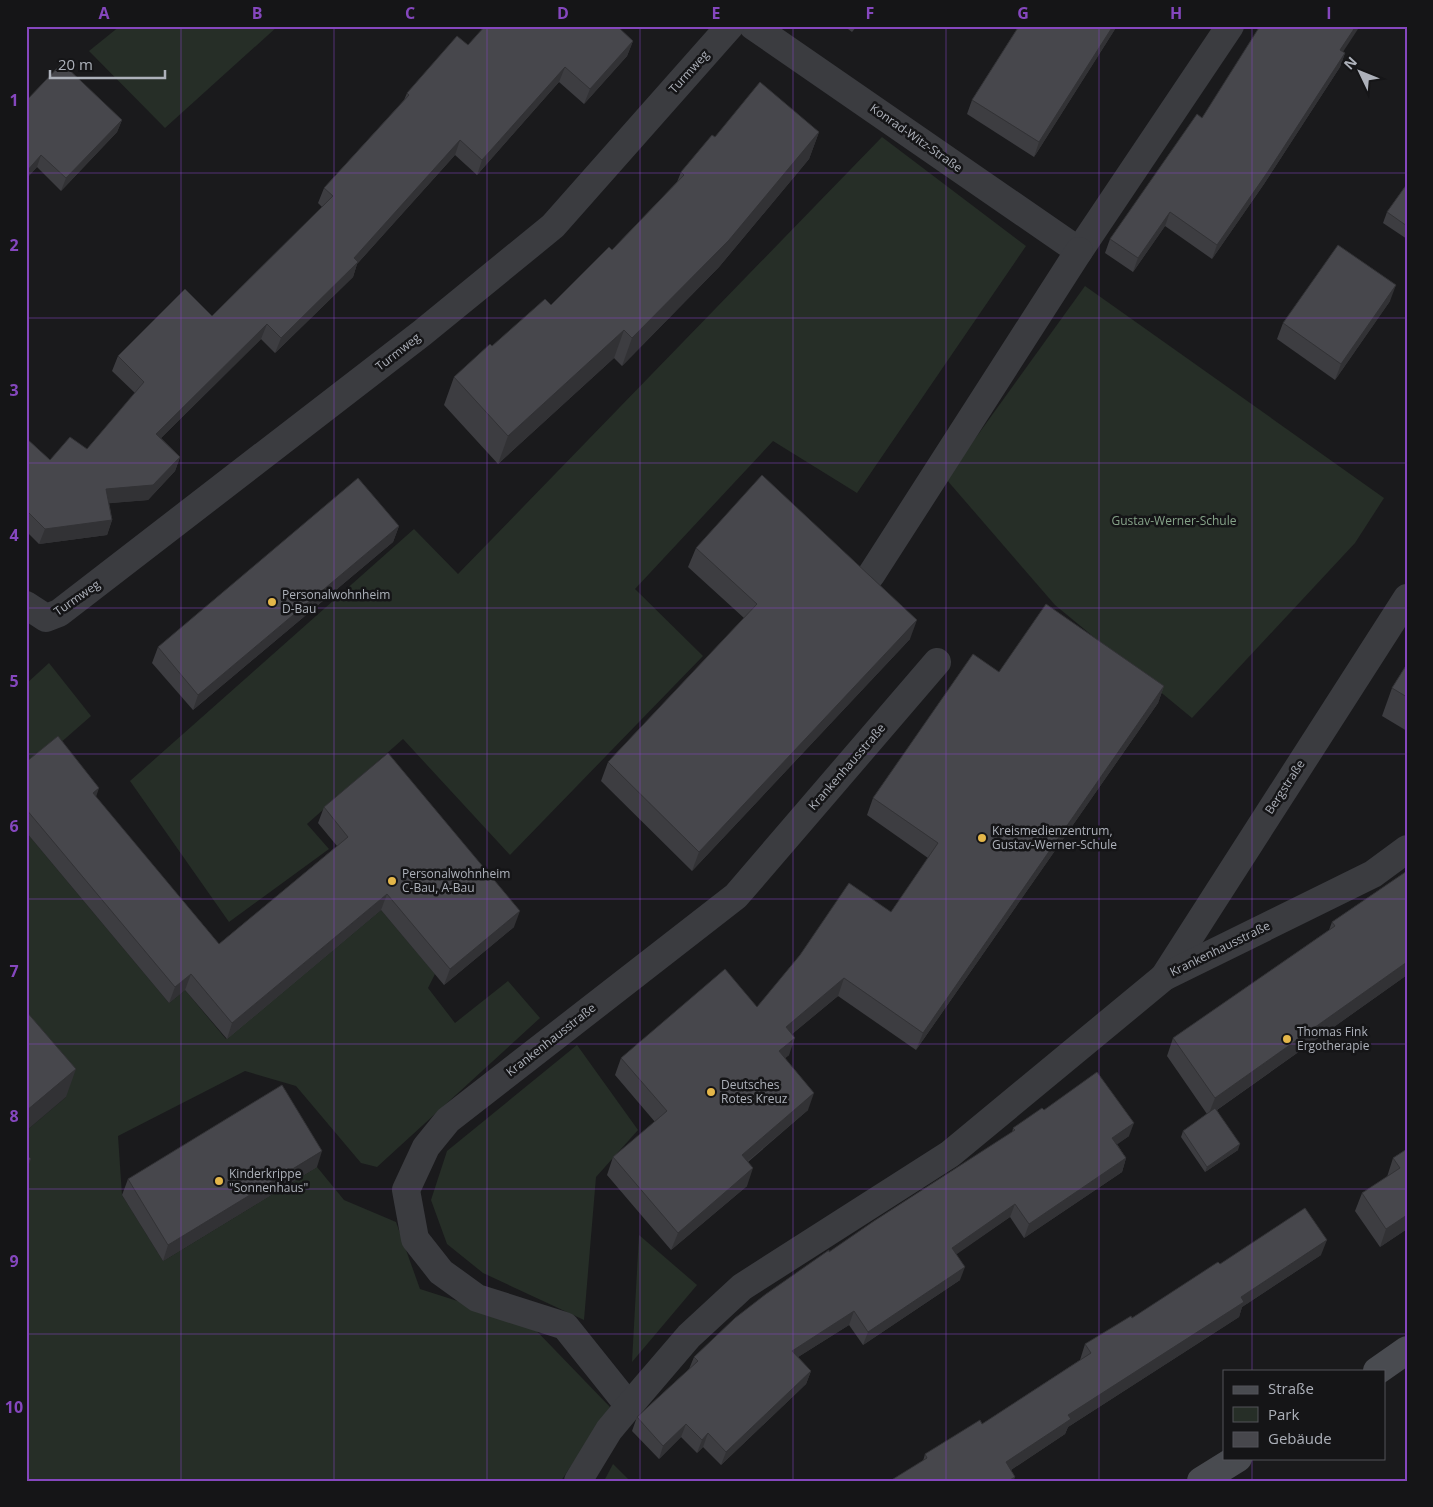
<svg xmlns="http://www.w3.org/2000/svg" width="1433" height="1507" font-family="'Open Sans',sans-serif">
  <style>
    .green { fill: #262e27 }
    .lines { fill: none; stroke-linecap: round; stroke-linejoin: round }
    .street { stroke: #3b3c40; stroke-width: 28 }
    .secondary { stroke: #494b50; stroke-width: 28 }
    .wall { fill: #3d3d41 }
    .shaded-wall { fill: #323235 }
    .building { fill: #47474c; stroke: #323235 }
    .grid { fill: none; stroke: #8547be; stroke-width: 1; stroke-opacity: 0.55 }
    .poi-dot { fill: #e4b649; stroke: #151517; stroke-width: 2 }
    .labels { text-anchor: middle; stroke-width: 5; stroke-linejoin: round; paint-order: stroke }
    .street-label { font-size: 12px; fill: #adb1ba; stroke: #151517 }
    .park-label { font-size: 12px; fill: #86a389; stroke: #151517 }
    .poi-label { font-size: 12px; fill: #adb1ba; stroke: #151517; text-anchor: start }
    .neatline { fill: none; stroke: #8547be; stroke-width: 2 }
    .grid-label { font-size: 16px; text-anchor: middle; font-weight: bold; fill: #8547be }
  </style>
  <rect width="100%" height="100%" fill="#1a1a1c"/>
  <g class="green">
    <path d="M120,26H278L165,128L89,51Z"/>
    <path d="M882,137L1026,246L857,493L773,441L635,589L703,656L510,855L403,739L307,824L329,849L229,922L130,781L414,529L458,574Z"/>
    <path d="M1085,286L1384,498L1355,543L1192,718L1055,605L946,479Z"/>
    <path d="M49,663L91,716L26,773V684Z"/>
    <path d="M26,832L169,1003L185,990L226,1039L381,910L435,974L428,988L455,1023L508,981L540,1018L377,1167L361,1163L296,1086L245,1071L118,1136L122,1195L163,1261L317,1167L344,1200L396,1222L420,1289L470,1305L526,1320L610,1407L561,1481H29L26,1479V1131L66,1097L26,1051Z"/>
    <path d="M577,1045L638,1130L596,1177L584,1320L483,1273L447,1244L431,1200L447,1151Z"/>
    <path d="M639,1235L697,1285L632,1362Z"/>
    <path d="M613,1464L630,1481H604Z"/>
  </g>
  <g class="lines">
    <g class="street">
      <path d="M753,26L1079,251L1230,26"/>
      <path d="M871,575L1079,251"/>
      <path d="M26,605L46,618L59,613L422,333L553,226L730,26"/>
      <path d="M1164,977L1407,598"/>
      <path d="M629,1406L565,1326L477,1298L441,1272L415,1239L406,1190L426,1147L448,1120L736,896L937,662"/>
      <path d="M578,1481L609,1430L629,1406L689,1336L742,1287L950,1154L1164,977L1373,874L1407,849"/>
    </g>
    <g class="secondary">
      <path d="M1377,1371L1407,1350"/>
      <path d="M1201,1481L1238,1458"/>
    </g>
  </g>
  <g class="wall">
    <path d="M844,26H857L852,32Z"/>
    <path d="M1019,26H1117L1034,157L967,114L972,100Z"/>
    <path d="M633,41L627,56L584,104L559,82L477,175L455,155L357,264L353,277L275,353L261,339L161,438L180,457L175,471L148,500L109,503L112,520L107,535L39,544L26,531V438L50,460L87,449L135,393L112,371L118,356L212,316L322,207L318,203L324,188L404,100L407,93L468,45Z"/>
    <path d="M1343,52L1345,53L1340,67L1264,184L1212,259L1165,226L1133,272L1105,253L1110,239L1202,118Z"/>
    <path d="M26,101L122,120L117,132L61,191L37,167L26,179Z"/>
    <path d="M819,132L809,159L719,267L622,366L614,358L498,464L444,405L454,377L492,346L551,305L612,250L677,182L681,172L715,137Z"/>
    <path d="M1407,184V239L1383,223L1387,212Z"/>
    <path d="M1390,301L1335,380L1277,339L1283,323Z"/>
    <path d="M399,526L393,542L193,710L152,663L158,647Z"/>
    <path d="M696,548L910,639L692,871L601,781L608,762L744,618L688,567Z"/>
    <path d="M1407,664V731L1382,716L1392,688Z"/>
    <path d="M999,672L1164,686L1158,703L916,1050L838,996L792,1034L789,1055L785,1058L808,1110L748,1162L747,1186L671,1250L607,1175L613,1157L655,1122L615,1075L621,1058L757,1007L891,912L928,858L867,815L873,798Z"/>
    <path d="M26,762L96,797L219,944L337,846L318,823L324,807L514,927L444,985L381,910L227,1039L185,990L169,1003L26,832Z"/>
    <path d="M1407,871V975L1217,1110L1238,1150L1205,1172L1181,1137L1183,1131L1207,1114L1167,1056L1173,1038L1329,930L1332,922Z"/>
    <path d="M1044,1110L1129,1136L1117,1144L1126,1158L1122,1172L1024,1238L1010,1217L956,1254L960,1280L863,1345L849,1325L798,1357L811,1371L806,1384L721,1465L703,1447L697,1453L681,1437L659,1459L632,1431L637,1417L689,1369L694,1357L829,1252L1012,1133L1013,1128Z"/>
    <path d="M1407,1149V1229L1380,1247L1355,1211L1362,1193L1387,1177L1393,1158Z"/>
    <path d="M317,1167L163,1261L122,1195L128,1179Z"/>
    <path d="M1321,1255L1242,1307L1239,1317L1068,1427L1065,1434L1011,1470L1015,1477L1013,1481H890L923,1461L925,1454L982,1424L1080,1360L1085,1344L1132,1318L1220,1264Z"/>
  </g>
  <g class="shaded-wall">
    <path d="M1113,26H1117L1034,157L1039,142Z"/>
    <path d="M1356,26H1360L1335,64L1340,50Z"/>
    <path d="M633,41L627,56L584,104L590,89Z"/>
    <path d="M1345,53L1340,67L1264,184L1212,259L1217,245Z"/>
    <path d="M565,67L559,82L477,175L482,160Z"/>
    <path d="M122,120L117,132L61,191L66,178Z"/>
    <path d="M819,132L809,159L719,267L622,366L632,338Z"/>
    <path d="M460,140L455,155L357,264L353,277L275,353L281,338L354,258Z"/>
    <path d="M41,155L37,167L26,179V172Z"/>
    <path d="M1170,212L1165,226L1133,272L1138,258Z"/>
    <path d="M1396,285L1390,301L1335,380L1341,364Z"/>
    <path d="M267,324L261,339L150,449L156,434Z"/>
    <path d="M624,330L614,358L498,464L508,436Z"/>
    <path d="M180,457L175,471L148,500L101,504L106,489Z"/>
    <path d="M112,520L107,535L39,544L45,529Z"/>
    <path d="M399,526L393,542L193,710L198,695Z"/>
    <path d="M917,620L910,639L692,871L699,852Z"/>
    <path d="M1164,686L1158,703L916,1050L923,1033Z"/>
    <path d="M99,788L94,803L93,793Z"/>
    <path d="M387,894L381,910L227,1039L232,1023Z"/>
    <path d="M520,911L514,927L444,985L450,969Z"/>
    <path d="M1407,962V975L1208,1116L1215,1098Z"/>
    <path d="M191,974L185,990L169,1003L175,987Z"/>
    <path d="M844,978L838,996L780,1044L786,1027Z"/>
    <path d="M795,1038L789,1055L773,1069L779,1051Z"/>
    <path d="M76,1069L66,1097L26,1131V1111Z"/>
    <path d="M814,1093L808,1110L735,1172L742,1155Z"/>
    <path d="M1134,1123L1129,1136L1108,1151L1112,1138Z"/>
    <path d="M1240,1144L1238,1150L1205,1172L1207,1167Z"/>
    <path d="M322,1151L317,1167L163,1261L168,1245Z"/>
    <path d="M1126,1158L1122,1172L1024,1238L1029,1224Z"/>
    <path d="M31,1159L26,1172V1163Z"/>
    <path d="M753,1168L747,1186L671,1250L678,1233Z"/>
    <path d="M1015,1204L1010,1217L947,1261L952,1248Z"/>
    <path d="M1407,1215V1229L1380,1247L1386,1229Z"/>
    <path d="M1327,1240L1321,1255L1242,1307L1239,1317L1068,1427L1065,1434L1000,1477L1006,1462L1068,1415L1241,1297Z"/>
    <path d="M965,1267L960,1280L863,1345L868,1332Z"/>
    <path d="M854,1311L849,1325L787,1364L792,1351Z"/>
    <path d="M811,1371L806,1384L721,1465L726,1452Z"/>
    <path d="M686,1424L681,1437L659,1459L663,1446Z"/>
    <path d="M708,1433L703,1447L697,1453L702,1440Z"/>
    <path d="M1015,1477L1013,1481H1008Z"/>
  </g>
  <g class="building">
    <path d="M485,26H617L633,41L590,89L565,67L482,160L460,140L354,258L358,262L281,338L267,324L156,434L180,457L153,485L106,489L112,520L45,529L26,510V438L50,460L70,437L87,449L144,382L118,356L185,289L212,316L333,196L324,188L409,95L407,93L457,36L468,45Z"/>
    <path d="M1019,26H1113L1039,142L972,100Z"/>
    <path d="M1260,26H1356L1340,50L1345,53L1269,170L1217,245L1170,212L1138,258L1110,239L1197,114L1202,118Z"/>
    <path d="M62,63L122,120L66,178L41,155L26,172V101Z"/>
    <path d="M760,82L819,132L729,240L632,338L624,330L508,436L454,377L490,344L492,346L545,299L551,305L609,247L612,250L684,175L681,172L712,135L715,137Z"/>
    <path d="M1407,184V226L1387,212Z"/>
    <path d="M1338,245L1396,285L1341,364L1283,323Z"/>
    <path d="M762,475L917,620L699,852L608,762L757,604L696,548Z"/>
    <path d="M358,478L399,526L198,695L158,647Z"/>
    <path d="M1046,604L1164,686L923,1033L844,978L786,1027L795,1038L779,1051L814,1093L742,1155L753,1168L678,1233L613,1157L667,1111L621,1058L725,969L757,1007L800,955L849,883L891,912L938,843L873,798L973,654L999,672Z"/>
    <path d="M1407,664V697L1392,688Z"/>
    <path d="M58,736L99,788L93,793L219,944L348,837L324,807L388,753L520,911L450,969L387,894L232,1023L191,974L175,987L26,809V762Z"/>
    <path d="M1407,871V962L1215,1098L1173,1038L1335,926L1332,922Z"/>
    <path d="M26,1011L76,1069L26,1111Z"/>
    <path d="M1097,1072L1134,1123L1112,1138L1126,1158L1029,1224L1015,1204L952,1248L965,1267L868,1332L854,1311L792,1351L811,1371L726,1452L708,1433L702,1440L686,1424L663,1446L637,1417L698,1361L694,1357L735,1318L766,1294L829,1250V1252L874,1221L1015,1130L1013,1128L1042,1108L1044,1110Z"/>
    <path d="M282,1085L322,1151L168,1245L128,1179Z"/>
    <path d="M1215,1108L1240,1144L1207,1167L1183,1131Z"/>
    <path d="M1407,1149V1215L1386,1229L1362,1193L1400,1168L1393,1158Z"/>
    <path d="M26,1154L31,1159L26,1163Z"/>
    <path d="M1305,1208L1327,1240L1241,1297L1244,1302L1068,1415L1071,1419L1006,1462L1015,1477L1008,1481H890L927,1458L925,1454L980,1420L982,1424L1091,1353L1085,1344L1131,1316L1132,1318L1218,1262L1220,1264Z"/>
  </g>
  <path class="grid" d="M181,26V1481M334,26V1481M487,26V1481M640,26V1481M793,26V1481M946,26V1481M1099,26V1481M1252,26V1371M26,173H1407M26,318H1407M26,463H1407M26,608H1407M26,754H1407M26,899H1407M26,1044H1407M26,1189H1407M26,1334H1407M1252,1458V1481"/>
  <g class="poi-dot">
    <circle cx="272" cy="602" r="5"/>
    <circle cx="982" cy="838" r="5"/>
    <circle cx="392" cy="881" r="5"/>
    <circle cx="1287" cy="1039" r="5"/>
    <circle cx="711" cy="1092" r="5"/>
    <circle cx="219" cy="1181" r="5"/>
  </g>
  <g class="labels">
    <g class="street-label">
      <text transform="translate(689 72) rotate(-48)" y="4">Turmweg</text>
      <text transform="translate(916 138) rotate(35)" y="4">Konrad-Witz-Straße</text>
      <text transform="translate(398 352) rotate(-38)" y="4">Turmweg</text>
      <text transform="translate(77 598) rotate(-35)" y="4">Turmweg</text>
      <text transform="translate(847 767) rotate(-49)" y="4">Krankenhausstraße</text>
      <text transform="translate(1285 787) rotate(-57)" y="4">Bergstraße</text>
      <text transform="translate(1220 949) rotate(-26)" y="4">Krankenhausstraße</text>
      <text transform="translate(551 1040) rotate(-38)" y="4">Krankenhausstraße</text>
    </g>
    <g class="park-label">
      <text x="1174" y="525">Gustav-Werner-Schule</text>
    </g>
    <g class="poi-label">
      <text x="282" y="599">Personalwohnheim<tspan x="282" dy="14">D-Bau</tspan></text>
      <text x="992" y="835">Kreismedienzentrum,<tspan x="992" dy="14">Gustav-Werner-Schule</tspan></text>
      <text x="402" y="878">Personalwohnheim<tspan x="402" dy="14">C-Bau, A-Bau</tspan></text>
      <text x="1297" y="1036">Thomas Fink<tspan x="1297" dy="14">Ergotherapie</tspan></text>
      <text x="721" y="1089">Deutsches<tspan x="721" dy="14">Rotes Kreuz</tspan></text>
      <text x="229" y="1178">Kinderkrippe<tspan x="229" dy="14">"Sonnenhaus"</tspan></text>
    </g>
  </g>
  <rect width="1433" height="1507" fill="none" stroke="#151517" stroke-width="55"/>
  <rect x="1223" y="1370" width="162" height="90" fill="#151517" stroke="#525358"/>
  <rect x="1233" y="1386" width="25" height="8" fill="#494b50" stroke="#525358"/>
  <text x="1268" y="1394" font-size="15" fill="#adb1ba">Straße</text>
  <rect x="1233" y="1407" width="25" height="15" fill="#262e27" stroke="#525358"/>
  <text x="1268" y="1420" font-size="15" fill="#adb1ba">Park</text>
  <rect x="1233" y="1432" width="25" height="15" fill="#47474c" stroke="#525358"/>
  <text x="1268" y="1444" font-size="15" fill="#adb1ba">Gebäude</text>
  <g transform="translate(1360 72) rotate(313)" stroke="#151517" stroke-width="4" paint-order="stroke">
  <path d="M0-4L9 19L0 12L-9 19Z" fill="#adb1ba"/>
  <text y="-8" font-size="14" font-weight="bold" text-anchor="middle" fill="#adb1ba">N</text>
  </g>
  <path d="M50 70v8h115v-8" fill="none" stroke="#adb1ba" stroke-width="2.5"/>
  <text x="58" y="70" font-size="15" fill="#adb1ba" stroke="#151517" stroke-width="4" paint-order="stroke">20 m</text>
  <rect x="28" y="28" width="1378" height="1452" class="neatline"/>
  <g class="grid-label">
    <text x="104" y="19">A</text>
    <text x="257" y="19">B</text>
    <text x="410" y="19">C</text>
    <text x="563" y="19">D</text>
    <text x="716" y="19">E</text>
    <text x="870" y="19">F</text>
    <text x="1023" y="19">G</text>
    <text x="1176" y="19">H</text>
    <text x="1329" y="19">I</text>
    <text x="14" y="106">1</text>
    <text x="14" y="251">2</text>
    <text x="14" y="396">3</text>
    <text x="14" y="541">4</text>
    <text x="14" y="687">5</text>
    <text x="14" y="832">6</text>
    <text x="14" y="977">7</text>
    <text x="14" y="1122">8</text>
    <text x="14" y="1267">9</text>
    <text x="14" y="1413">10</text>
  </g>
</svg>
